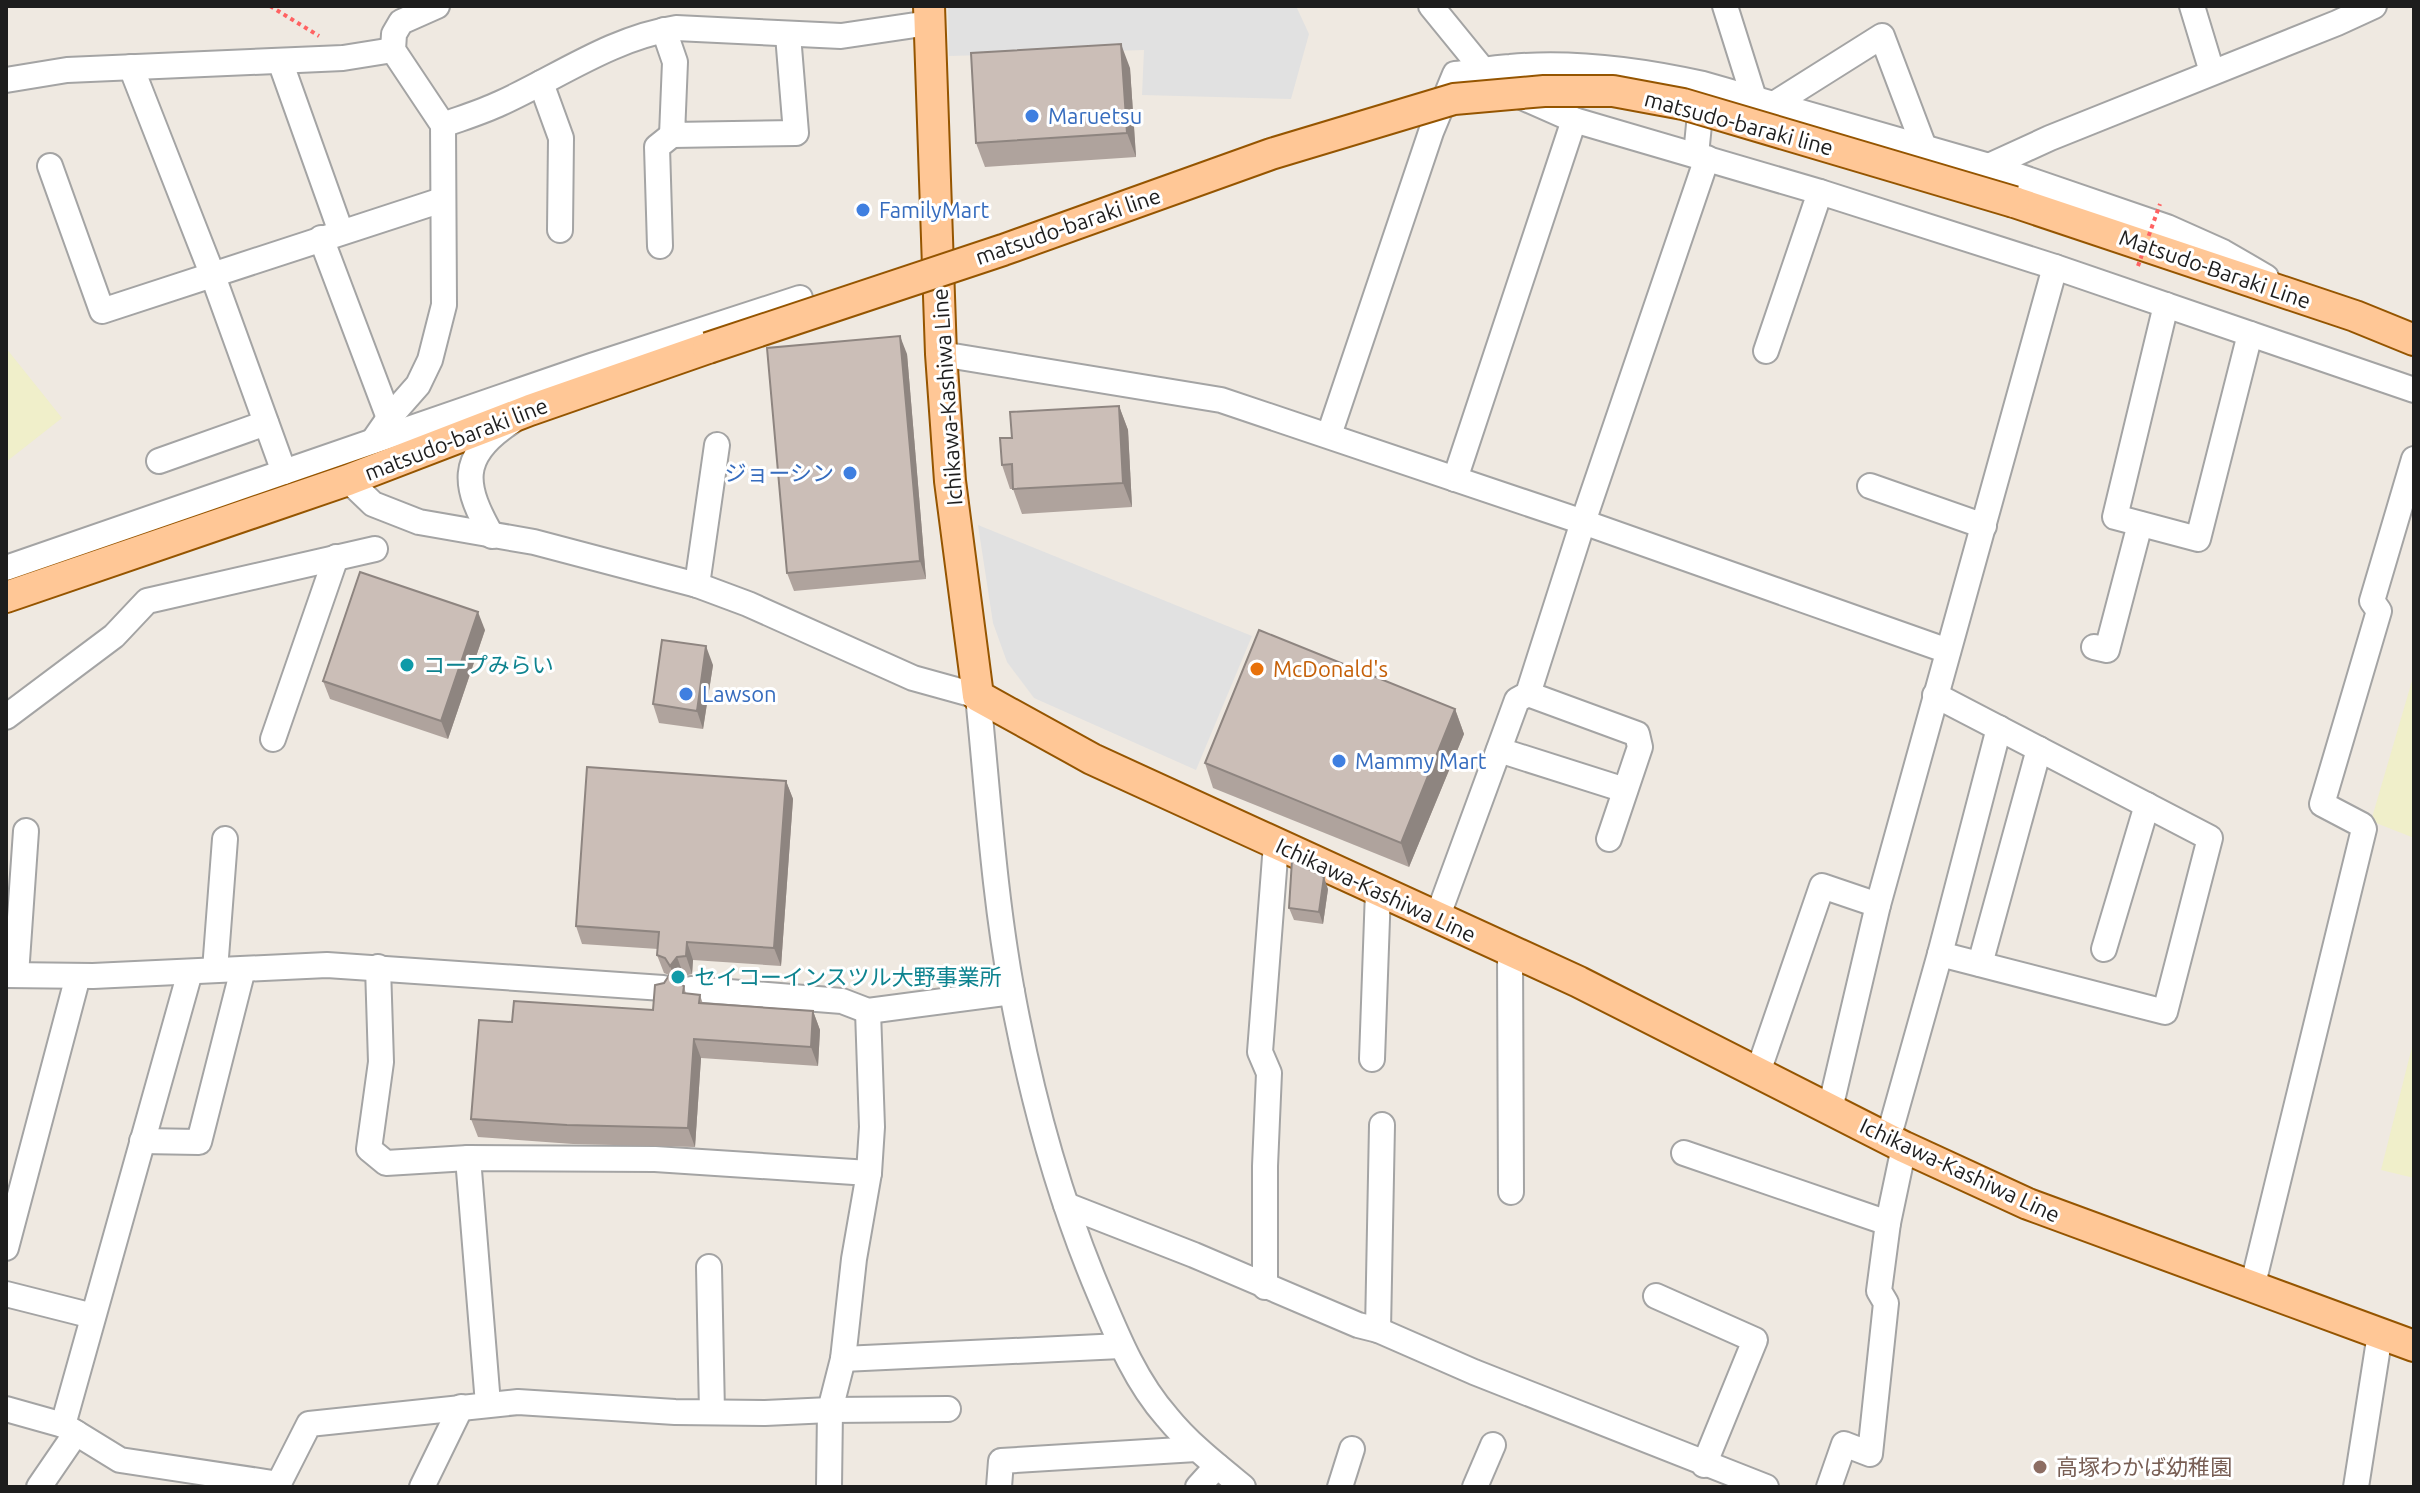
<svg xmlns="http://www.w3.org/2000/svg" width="2420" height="1493" font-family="Ubuntu,'Noto Sans JP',sans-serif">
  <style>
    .farmland { fill: #f0efca }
    .parking { fill: #e1e1e1 }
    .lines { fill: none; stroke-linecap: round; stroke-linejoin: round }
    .minor-casing { stroke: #a4a4a4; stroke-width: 28 }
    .major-casing { stroke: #955500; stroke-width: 34 }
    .path { stroke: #ff6262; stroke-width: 4; stroke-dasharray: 4 4; stroke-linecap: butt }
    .minor { stroke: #fff; stroke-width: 24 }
    .major { stroke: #ffc796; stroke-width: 30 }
    .major-bridge-casing { stroke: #955500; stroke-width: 34; stroke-linecap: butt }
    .path-bridge { stroke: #ff6262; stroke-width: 4; stroke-dasharray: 4 4; stroke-linecap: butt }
    .major-bridge { stroke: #ffc796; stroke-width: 30 }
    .wall { fill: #afa39d }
    .shaded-wall { fill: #8e8580 }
    .building { fill: #cbbeb7; stroke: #8e8580; stroke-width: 2 }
    .shop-dot { fill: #3f7fe0; stroke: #fff; stroke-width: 3 }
    .culture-dot { fill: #0f9aa8; stroke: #fff; stroke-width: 3 }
    .food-dot { fill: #e8710a; stroke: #fff; stroke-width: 3 }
    .education-dot { fill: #8d6e63; stroke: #fff; stroke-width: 3 }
    .labels { text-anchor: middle; stroke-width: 6; stroke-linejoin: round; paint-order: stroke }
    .shop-label { font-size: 22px; fill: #366cbe; stroke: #fff; text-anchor: start }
    .street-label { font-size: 22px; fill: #1d1d1d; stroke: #fff }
    .culture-label { font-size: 22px; fill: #0d838f; stroke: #fff; text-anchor: start }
    .food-label { font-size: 22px; fill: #c56008; stroke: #fff; text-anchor: start }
    .education-label { font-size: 22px; fill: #785e54; stroke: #fff; text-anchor: start }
  </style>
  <rect width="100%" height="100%" fill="#efe9e1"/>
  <g class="farmland">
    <path d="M6,348L62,418L6,462Z"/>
    <path d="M2414,674V838L2371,821Z"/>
    <path d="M2414,1039V1178L2381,1170Z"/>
  </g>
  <g class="parking">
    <path d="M948,6H1296L1309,34L1291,99L1142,95L1144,50L949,56Z"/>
    <path d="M978,525L1252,636L1196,770L1034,698L1007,662L993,623Z"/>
  </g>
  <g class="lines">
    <g class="minor-casing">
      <g id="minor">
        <path d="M1431,6L1484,71L1515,94L1574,120L1820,192L2055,267L2414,390"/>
        <path d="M1725,6L1754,98"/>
        <path d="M2192,6L2212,72"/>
        <path d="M664,30L675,62L672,135L796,133L788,35"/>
        <path d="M280,61L341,232"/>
        <path d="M131,67L213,276L284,472"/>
        <path d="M6,80L67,70L343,58L393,50"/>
        <path d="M541,83L561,138L560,230"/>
        <path d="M1774,104L1882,36L1924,147"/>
        <path d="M443,125C462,118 482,112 501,103C558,77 612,38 676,28L841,36L929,23"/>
        <path d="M1696,155L1702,94"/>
        <path d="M50,166L102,311L442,200"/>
        <path d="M1989,166L2050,138L2337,23L2374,6"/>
        <path d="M321,238L389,418"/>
        <path d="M660,246L657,147L672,135"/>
        <path d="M2166,305L2115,517L2198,539L2250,334"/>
        <path d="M1766,351L1820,192"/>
        <path d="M941,354L1221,400L1583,522L1948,651"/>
        <path d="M1329,435L1431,132L1455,74C1473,72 1492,68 1510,67C1575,61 1640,70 1703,84L1989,166L2167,227L2223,252L2266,277"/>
        <path d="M373,441L389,418L418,385L430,360L444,305L443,125L393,50L394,34L401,22L437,6"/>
        <path d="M159,461L266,423"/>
        <path d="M1455,479L1574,120"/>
        <path d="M348,480L373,504L419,522L534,542L697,585L748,604L913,678L978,696C988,795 994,895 1012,992C1031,1095 1059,1199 1100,1295C1118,1338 1136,1382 1167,1417C1189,1444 1216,1465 1243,1487"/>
        <path d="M1870,486L1984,526"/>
        <path d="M492,536C464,487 457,457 511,422"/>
        <path d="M6,568L591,366L800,298"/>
        <path d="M697,585L717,445"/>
        <path d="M2094,647L2107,650L2140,524"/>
        <path d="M1528,694L1637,734L1640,747L1609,839"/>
        <path d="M6,717L114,636L147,601L375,549"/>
        <path d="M273,739L336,557"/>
        <path d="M1499,750L1625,790"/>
        <path d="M1437,918L1517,700L1528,694L1583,522L1707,158"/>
        <path d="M2104,949L2147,805"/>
        <path d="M1510,951L1511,1192"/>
        <path d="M1940,954L1999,728"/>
        <path d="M1980,964L2039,749"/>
        <path d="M378,967L381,1062L369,1149L386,1163L468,1158"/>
        <path d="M215,970L225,839"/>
        <path d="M6,975L93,976L327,965L663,988"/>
        <path d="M16,975L26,831"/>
        <path d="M691,989L842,1001L868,1011L1012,992"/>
        <path d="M1372,1059L1378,891"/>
        <path d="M1758,1072L1822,886L1878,905"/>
        <path d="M1830,1109L1878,905L2055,267"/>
        <path d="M1888,1139L1940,954L2165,1012L2210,838L1935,695"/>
        <path d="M142,1141L199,1142L243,969"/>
        <path d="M1684,1153L1888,1223"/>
        <path d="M1066,1205L1194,1255L1358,1325L1378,1330L1474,1372L1766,1487"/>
        <path d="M6,1248L78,976"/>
        <path d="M709,1267L712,1412"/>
        <path d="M1265,1287V1166L1269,1073L1260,1052L1276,844"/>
        <path d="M2252,1288L2364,829L2362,825L2322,804L2379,611L2372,601L2414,459"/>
        <path d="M6,1294L93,1316"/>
        <path d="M1656,1296L1755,1340L1704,1465"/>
        <path d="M1378,1330L1382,1125"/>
        <path d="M843,1359L1121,1346"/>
        <path d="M488,1404L468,1158L655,1159L869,1173"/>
        <path d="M6,1409L63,1425L120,1460L279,1484"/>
        <path d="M63,1425L190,972"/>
        <path d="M39,1487L76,1433"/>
        <path d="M277,1487L309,1424L518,1402L675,1412L765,1413L830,1410L948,1409"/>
        <path d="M422,1487L461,1407"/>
        <path d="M829,1487L830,1410L843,1359L854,1259L869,1173L872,1127L868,1011"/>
        <path d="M999,1487L1001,1461L1196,1449"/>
        <path d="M1198,1487L1217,1466"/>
        <path d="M1340,1487L1352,1449"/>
        <path d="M1475,1487L1493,1445"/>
        <path d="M1829,1487L1844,1444L1870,1454L1886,1303L1879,1291L1888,1223L1904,1147"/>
        <path d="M2356,1487L2380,1334"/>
      </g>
    </g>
    <g class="major-casing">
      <g id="major">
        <path d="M929,6L941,354L950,481L978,696L1092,759L1579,982L1904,1147L2028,1204L2414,1346"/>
        <path d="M2014,202L2355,316L2414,340"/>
        <path d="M6,597L348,480L530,410L708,348"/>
      </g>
    </g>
    <path class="path" d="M270,6L319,36"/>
    <use href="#minor" class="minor"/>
    <use href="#major" class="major"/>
    <g class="major-bridge-casing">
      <path id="major-bridge" d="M708,348L1003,250L1271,154L1454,99L1544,91H1613L1683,104L2014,202"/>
    </g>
    <path class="path-bridge" d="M2138,266L2160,204"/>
    <use href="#major-bridge" class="major-bridge"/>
  </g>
  <g class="wall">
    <path d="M1130,68L1136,157L985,167L976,143Z"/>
    <path d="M907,354L926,579L794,591L787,573Z"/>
    <path d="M1119,406L1128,430L1132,507L1022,514L1013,489H1010L1002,465L1012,438Z"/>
    <path d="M485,630L448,739L330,699L323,681Z"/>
    <path d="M713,665L703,729L659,723L653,704Z"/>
    <path d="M1455,709L1464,734L1409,867L1213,788L1205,763Z"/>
    <path d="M786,781L793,799L781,966L693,960L692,974L684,976L678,983L684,986L686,994L700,995L703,1004L813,1011L820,1030L818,1066L701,1058L695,1147L573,1144L478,1137L471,1119L512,1022L653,1010L664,983L669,975L664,973L657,955L658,949L582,944L576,926Z"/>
    <path d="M1328,889L1323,924L1294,920L1289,908Z"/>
  </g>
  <g class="shaded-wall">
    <path d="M1121,44L1130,68L1136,157L1127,133Z"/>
    <path d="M900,336L907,354L926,579L920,561Z"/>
    <path d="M1119,406L1128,430L1132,507L1123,483Z"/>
    <path d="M478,612L485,630L448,739L441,721Z"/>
    <path d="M706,646L713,665L703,729L697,711Z"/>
    <path d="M1455,709L1464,734L1409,867L1401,843Z"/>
    <path d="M786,781L793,799L781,966L774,948Z"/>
    <path d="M1324,877L1328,889L1323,924L1319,912Z"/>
    <path d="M687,942L693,960L692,974L686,956Z"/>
    <path d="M677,957L684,976L677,984L670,966Z"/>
    <path d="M813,1011L820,1030L818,1066L811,1047Z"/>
    <path d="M694,1039L701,1058L695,1147L688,1128Z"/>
  </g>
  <g class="building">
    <path d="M1121,44L1127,133L976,143L971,53Z"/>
    <path d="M900,336L920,561L787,573L767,348Z"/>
    <path d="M1119,406L1123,483L1013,489L1012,464L1002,465L1000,438H1012L1010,412Z"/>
    <path d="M360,572L478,612L441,721L323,681Z"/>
    <path d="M1259,630L1455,709L1401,843L1205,763Z"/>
    <path d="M662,640L706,646L697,711L653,704Z"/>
    <path d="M587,767L786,781L774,948L687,942L686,956L677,957L670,966L665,958L657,955L659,932L576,926Z"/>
    <path d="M1292,860L1324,877L1319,912L1289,908Z"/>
    <path d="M670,974L675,982L684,986L683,993L700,995L699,1003L813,1011L811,1047L694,1039L688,1128L567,1125L471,1119L479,1020L512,1022L514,1001L653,1010L655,985L664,983Z"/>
  </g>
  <g class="shop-dot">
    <circle cx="1032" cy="116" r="8"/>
    <circle cx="863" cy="210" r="8"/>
    <circle cx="850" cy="473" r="8"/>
    <circle cx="686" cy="694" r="8"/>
    <circle cx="1339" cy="761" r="8"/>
  </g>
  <g class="culture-dot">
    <circle cx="407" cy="665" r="8"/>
    <circle cx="678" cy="977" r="8"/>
  </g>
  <circle class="food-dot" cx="1257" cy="669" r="8"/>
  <circle class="education-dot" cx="2040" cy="1467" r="8"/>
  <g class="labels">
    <g class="shop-label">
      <text x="1048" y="124">Maruetsu</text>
      <text x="879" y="218">FamilyMart</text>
      <text x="834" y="481" text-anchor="end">ジョーシン</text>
      <text x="702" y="702">Lawson</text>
      <text x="1355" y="769">Mammy Mart</text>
    </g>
    <g class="street-label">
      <text transform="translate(1739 123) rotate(15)" y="8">matsudo-baraki line</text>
      <text transform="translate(1068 226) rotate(-19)" y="8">matsudo-baraki line</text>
      <text transform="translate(2215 269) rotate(19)" y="8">Matsudo-Baraki Line</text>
      <text transform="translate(947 397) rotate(-94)" y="8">Ichikawa-Kashiwa Line</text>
      <text transform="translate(456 439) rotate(-21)" y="8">matsudo-baraki line</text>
      <text transform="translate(1376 890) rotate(25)" y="8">Ichikawa-Kashiwa Line</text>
      <text transform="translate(1960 1170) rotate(25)" y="8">Ichikawa-Kashiwa Line</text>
    </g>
    <g class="culture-label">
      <text x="423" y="673">コープみらい</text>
      <text x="694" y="985">セイコーインスツル大野事業所</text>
    </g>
    <g class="food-label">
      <text x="1273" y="677">McDonald's</text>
    </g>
    <g class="education-label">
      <text x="2056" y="1475">高塚わかば幼稚園</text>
    </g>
  </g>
  <rect width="2420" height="1493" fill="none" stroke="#1d1d1d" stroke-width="16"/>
</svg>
